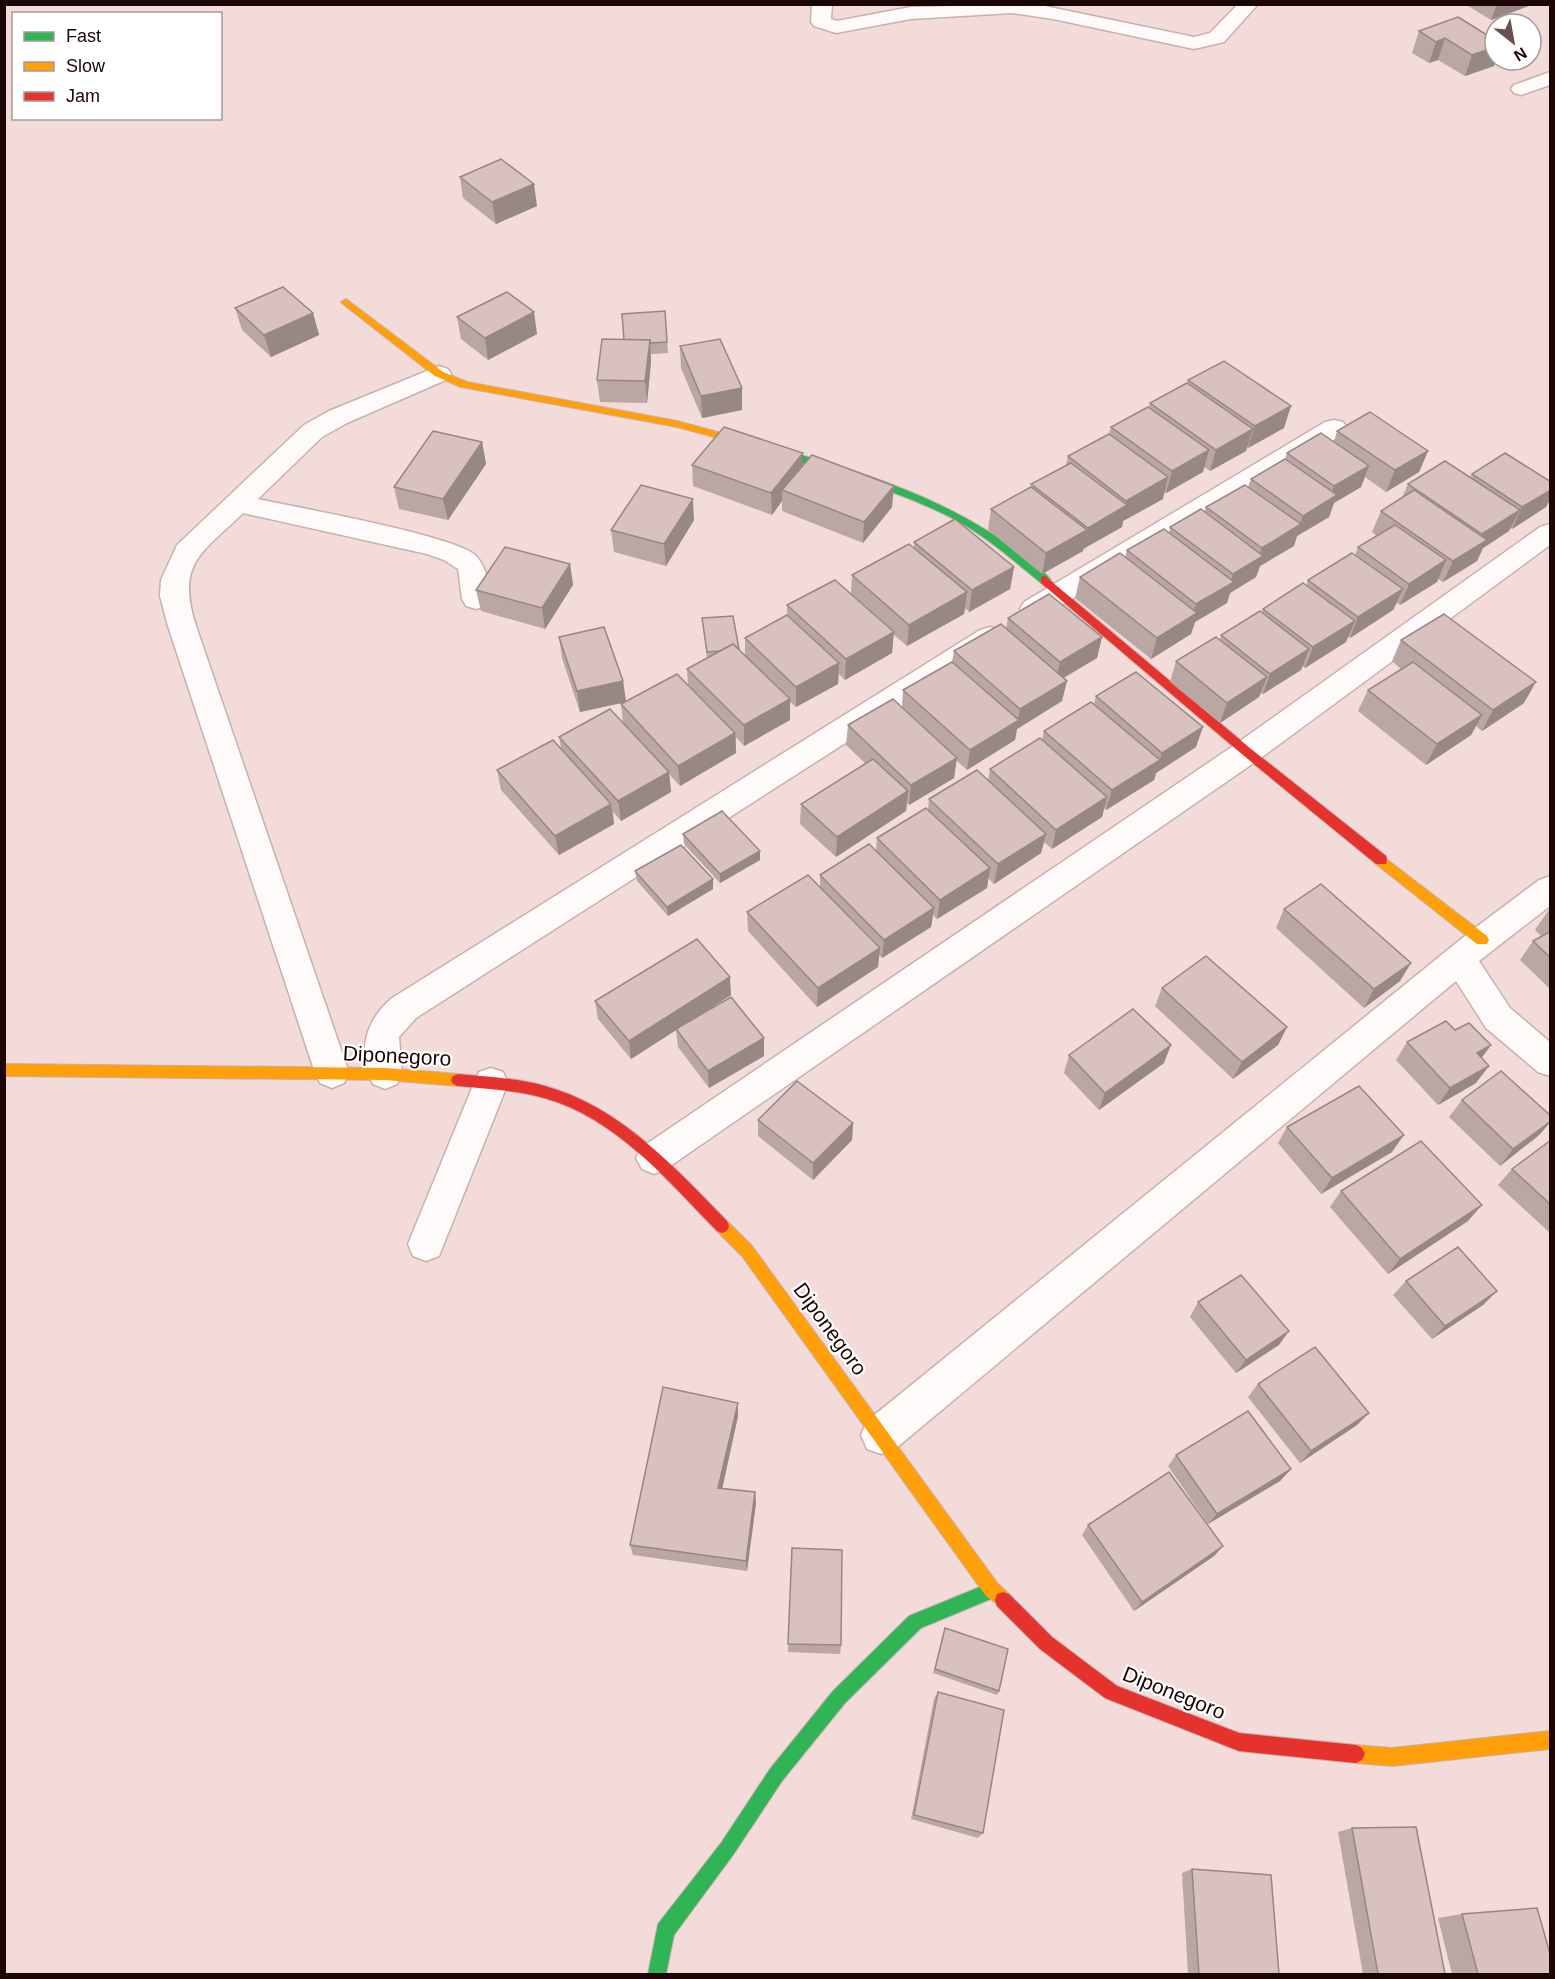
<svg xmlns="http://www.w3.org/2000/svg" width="1555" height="1979" font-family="Arial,sans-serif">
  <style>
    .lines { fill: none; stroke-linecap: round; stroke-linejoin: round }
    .street-casing { stroke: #c7b1ae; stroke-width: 3 }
    .fast-casing { stroke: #c7b1ae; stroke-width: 2 }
    .slow-casing { stroke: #c7b1ae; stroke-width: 2 }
    .jam-casing { stroke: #c7b1ae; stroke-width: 2 }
    .street { fill: #fdfaf9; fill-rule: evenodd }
    .fast { fill: #30b455; fill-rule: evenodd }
    .slow { fill: #ff9f0a; fill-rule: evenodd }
    .jam { fill: #e5322d; fill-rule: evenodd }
    .wall { fill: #baa6a3 }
    .shaded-wall { fill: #978785 }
    .building { fill: #d8c1be; stroke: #978785; stroke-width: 1.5 }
    .labels { text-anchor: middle; stroke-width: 4.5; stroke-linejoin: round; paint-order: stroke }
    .street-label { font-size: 21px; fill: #1c0605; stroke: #fff }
  </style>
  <rect width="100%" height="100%" fill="#f2dbd8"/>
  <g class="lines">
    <g class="street-casing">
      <g id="street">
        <path d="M812,4H832L831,19L837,21L911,7L1035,4L1194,37L1210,33L1238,4H1258L1224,42L1194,49L1053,19L1012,13L911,19L836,33L814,26L811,22Z"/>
        <path d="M1550,72V85L1521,95L1514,93L1511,89L1514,85Z"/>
        <path d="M439,366L448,369L451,374L448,379L347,423L322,437L258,499C294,507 458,536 476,556C487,568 489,584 490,599L486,606L476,609L466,606L462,599L458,569L444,560L427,554L243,513C201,554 176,563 196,626L349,1073L344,1083L332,1088L320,1083L315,1073L168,626L160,596L161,580L177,545L304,425L329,411Z"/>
        <path d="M1334,420L1343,422L1347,428L1343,434L1044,616L1034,619L1024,616L1020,609L1024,602L1325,422Z"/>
        <path d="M1550,524V545L1258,760L666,1169L654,1174L642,1169L636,1158L642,1147L1236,744L1540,527Z"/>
        <path d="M990,627L1000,630L1004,637L1000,644L416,1018L399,1037L402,1074L397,1084L385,1089L373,1084C357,1052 365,1021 392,998L980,630Z"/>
        <path d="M1550,876V906L1479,961L1510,1008L1550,1042V1076L1538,1072L1486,1028L1456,981L895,1449L881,1454L867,1449L861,1435L867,1421L1471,931L1539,880Z"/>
        <path d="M491,1068L503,1072L508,1083L439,1256L426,1261L413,1256L408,1244L474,1083L479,1072Z"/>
      </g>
    </g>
    <g class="fast-casing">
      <g id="fast">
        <path d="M751,441C842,466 944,494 1019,553C1030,561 1043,570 1051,580L1045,584L1041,583C1014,561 987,537 956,520C890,486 817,469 747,446L746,444Z"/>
        <path d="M992,1582L998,1584L1000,1590L998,1596L921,1628L845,1703L782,1781L733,1855L674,1935L666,1974H648L658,1924L721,1843L770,1769L833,1691L909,1616Z"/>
      </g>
    </g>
    <g class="slow-casing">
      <g id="slow">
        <path d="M346,299L443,372L467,382L677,421L755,442L756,444L751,447L677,427L461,387L435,376L343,304L341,302Z"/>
        <path d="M1381,855L1487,936L1489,940L1487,944H1477L1376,864L1375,860L1376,856Z"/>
        <path d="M4,1064L385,1068L458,1074L463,1076L465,1080L463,1084L458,1086L385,1080L4,1076Z"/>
        <path d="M722,1219L727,1221L752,1246L998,1584L1009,1594L1011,1600L1009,1606L1003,1608L986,1596L742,1256L717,1231L715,1226L717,1221Z"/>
        <path d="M1550,1731V1749L1392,1766L1356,1763L1350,1760L1347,1754L1350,1748L1356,1745L1392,1748Z"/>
      </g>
    </g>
    <g class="jam-casing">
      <g id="jam">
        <path d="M1045,576L1251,749L1386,856L1387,860L1386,864H1376L1243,755L1041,583V577Z"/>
        <path d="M458,1074C487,1077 517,1078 545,1086C621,1107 674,1167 727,1221L729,1226L727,1231L722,1233L717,1231C667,1180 616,1118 544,1098C516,1090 487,1089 458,1086L453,1084L451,1080L453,1076Z"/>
        <path d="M1003,1592L1009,1594L1052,1637L1117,1686L1239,1733L1356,1745L1362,1748L1365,1754L1362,1760L1356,1763L1239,1751L1105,1698L1040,1649L997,1606L995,1600L997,1594Z"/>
      </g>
    </g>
    <use href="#street" class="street"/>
    <use href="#fast" class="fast"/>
    <use href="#slow" class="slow"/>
    <use href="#jam" class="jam"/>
  </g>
  <g class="wall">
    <path d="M1465,4H1534L1491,20Z"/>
    <path d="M1458,17L1495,60H1496L1494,66L1465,76L1438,60L1429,63L1412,53L1419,31Z"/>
    <path d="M460,177L537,206L496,224L463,198Z"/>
    <path d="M235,308L313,313L319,335L271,357L242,330Z"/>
    <path d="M665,311L668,353L651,354V362L647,403L600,402L597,380L624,340Z"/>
    <path d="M457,317L537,334L488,360L461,339Z"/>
    <path d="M680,346L742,410L702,418L681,368Z"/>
    <path d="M1188,380L1284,428L1248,448L1247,447L1246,451L1210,471L1204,467L1203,472L1166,493L1164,492L1163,499L1123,521L1122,527L1083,549V551L1042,574L988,530L991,509L1031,487V484L1066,465L1068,456L1109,434L1111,427L1149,407L1150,403L1187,384Z"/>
    <path d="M1337,431L1428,451L1419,472L1386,492L1365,477L1361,487L1334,503L1329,517L1297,536L1294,546L1260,566L1256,577L1230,593L1227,603L1195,622L1191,634L1151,659L1075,598L1080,577L1125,557L1127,550L1169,533L1170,527L1204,512L1206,507L1248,487L1251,479L1285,459L1287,453L1334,442Z"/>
    <path d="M482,442L486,464L448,520L399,509L394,487Z"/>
    <path d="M692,465L892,507L863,543L782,511V501L772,515L693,486Z"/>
    <path d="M1472,474L1551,482V498L1546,507L1512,529L1510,528L1509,531L1483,548L1477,561L1443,582L1438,579L1437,582L1400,605L1397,603L1393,610L1350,638L1348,637L1346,642L1305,668L1302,666L1301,670L1263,694L1261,693L1259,697L1220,723L1170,682L1176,661L1220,640L1221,635L1262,612L1263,609L1306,586L1308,580L1355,555L1358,547L1377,536L1372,532L1381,511L1402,498L1408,484L1470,477Z"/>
    <path d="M694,520L666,566L614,552L611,530Z"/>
    <path d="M914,542L1014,567L1010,589L969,612L965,608L964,614L907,646L893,634L892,653L845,680L839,674L838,684L796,707L790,702V720L744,746L736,737V753L680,786L669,774L671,792L621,821L613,812L614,824L559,855L501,790L497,770L561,748L559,737L623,723L621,704L688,685L687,669L707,658L702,618L745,656V638L787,615V605L851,594L852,575L914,547Z"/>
    <path d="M570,564L573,585L545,629L481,611L476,590Z"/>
    <path d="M1008,618L1102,637L1097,658L1064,678L1062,701L1017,729L1015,740L967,770L956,760L954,778L909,805L907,803L906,811L836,857L800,824L801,804L865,763L846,745L848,725L902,707L903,690L952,662L954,651L1006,629Z"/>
    <path d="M559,637L623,681L626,702L580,712L562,658Z"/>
    <path d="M1401,640L1524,703L1482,731L1476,726L1471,735L1426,765L1358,711L1368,690L1401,669L1392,661Z"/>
    <path d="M1096,696L1196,747L1156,773L1154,780L1106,810L1104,808L1102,817L1052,849L1044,842L1041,853L994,884L988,878L987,888L937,919L933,915L931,927L882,958L879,955L878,967L817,1007L748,931L747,912L820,887V875L876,851L877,838L928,809L929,799L988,780L990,769L1042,740L1044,731L1094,704Z"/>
    <path d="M683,834L760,860L720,883L684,844Z"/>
    <path d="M635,871L713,879V889L668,916L637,881Z"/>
    <path d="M1284,909L1400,981L1364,1008L1276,928Z"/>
    <path d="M1551,910V990L1520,960L1533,941L1541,936L1535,930L1548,911Z"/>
    <path d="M1162,988L1287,1027L1278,1045L1233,1079L1155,1006Z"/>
    <path d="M731,995L696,1017L764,1038V1056L709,1088L678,1047L676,1030L631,1059L598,1019L595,1001Z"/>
    <path d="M1455,1030L1491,1045L1481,1058L1476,1083L1438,1105L1396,1060L1407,1042Z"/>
    <path d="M1069,1055L1164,1063L1099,1110L1064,1073Z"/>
    <path d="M1462,1100L1551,1116V1122L1539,1135L1500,1166L1449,1117Z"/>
    <path d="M758,1120L853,1123L852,1140L813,1180L758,1136Z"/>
    <path d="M1287,1127L1392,1152L1321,1194L1278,1143Z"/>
    <path d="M1551,1140V1234L1498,1185L1512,1169Z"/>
    <path d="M1341,1191L1468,1221L1388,1274L1330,1207Z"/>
    <path d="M1406,1281L1497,1291L1483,1305L1432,1339L1393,1295Z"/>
    <path d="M1198,1302L1279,1345L1236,1373L1190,1317Z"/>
    <path d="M1258,1384L1357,1425L1300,1463L1248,1397Z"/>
    <path d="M738,1416L722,1488L755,1492L756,1503L747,1571L633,1555L630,1545Z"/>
    <path d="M1176,1455L1291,1469L1280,1481L1208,1524L1168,1466Z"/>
    <path d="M1088,1525L1223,1546L1214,1556L1134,1611L1082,1535Z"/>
    <path d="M792,1548L841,1645L840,1654L788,1652Z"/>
    <path d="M945,1628L999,1691L997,1695L933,1673Z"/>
    <path d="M938,1692L983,1833L978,1838L911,1819L934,1699Z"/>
    <path d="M1352,1828L1445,1974H1363L1338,1832Z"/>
    <path d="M1192,1869L1279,1974H1188L1182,1873Z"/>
    <path d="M1462,1914L1551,1974H1452L1438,1918Z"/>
  </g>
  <g class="shaded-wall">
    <path d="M1497,4H1534L1491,20Z"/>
    <path d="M1445,38L1438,60L1429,63L1436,42Z"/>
    <path d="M1495,47V60H1496L1494,66L1465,76L1472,55Z"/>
    <path d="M534,184L537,206L496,224L492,202Z"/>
    <path d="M534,312L537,334L488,360L485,338Z"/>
    <path d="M313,313L319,335L271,357L264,335Z"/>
    <path d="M650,340L651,362L647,403L645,381Z"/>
    <path d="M742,388V410L702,418L701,396Z"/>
    <path d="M1291,406L1284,428L1248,448L1255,426Z"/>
    <path d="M1253,429L1246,451L1210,471L1216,450Z"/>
    <path d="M482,442L486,464L448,520L443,499Z"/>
    <path d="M1209,450L1203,472L1166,493L1172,471Z"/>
    <path d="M1428,451L1419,472L1386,492L1395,470Z"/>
    <path d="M803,453L802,475L782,490V501L772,515L771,493Z"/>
    <path d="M1369,466L1361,487L1334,503L1329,517L1297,536L1294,546L1260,566L1256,577L1230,593L1227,603L1195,622L1191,634L1151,659L1157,638L1193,616L1196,604L1230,584L1233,574L1258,559L1262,548L1299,526L1303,516L1329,500L1334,486Z"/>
    <path d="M1168,477L1163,499L1123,521L1122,527L1083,549L1088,528L1125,506L1126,501Z"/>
    <path d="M894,486L892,507L863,543L864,522Z"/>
    <path d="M1551,490V498L1546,507L1512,529L1522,507Z"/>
    <path d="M693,499L694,520L666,566L664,544Z"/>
    <path d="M1520,510L1509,531L1483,548L1477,561L1443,582L1453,561L1476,547L1482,534Z"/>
    <path d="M1087,530L1083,551L1042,574L1046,553Z"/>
    <path d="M1446,560L1437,582L1400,605L1409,584Z"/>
    <path d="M570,564L573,585L545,629L542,608Z"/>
    <path d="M1014,567L1010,589L969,612L972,590Z"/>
    <path d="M1403,589L1393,610L1350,638L1358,617Z"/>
    <path d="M967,592L964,614L907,646L909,625Z"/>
    <path d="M1355,621L1346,642L1305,668L1313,647Z"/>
    <path d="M894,632L892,653L845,680L846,659Z"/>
    <path d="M1102,637L1097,658L1056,682L1060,662Z"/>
    <path d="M1309,649L1301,670L1263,694L1270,674Z"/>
    <path d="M839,663L838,684L796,707V687Z"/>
    <path d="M1267,677L1259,697L1220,723L1227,703Z"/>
    <path d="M623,681L626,702L580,712L577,691Z"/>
    <path d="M1067,681L1062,701L1017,729L1015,740L967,770L970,750L1018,720L1020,709Z"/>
    <path d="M1536,682L1524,703L1482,731L1493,710Z"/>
    <path d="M790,699V720L744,746V725Z"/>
    <path d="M1482,715L1471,735L1426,765L1437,744Z"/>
    <path d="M1203,727L1196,747L1156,773L1162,753Z"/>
    <path d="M735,733L736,753L680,786L678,766Z"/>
    <path d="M957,758L954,778L909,805L911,785Z"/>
    <path d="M1160,760L1154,780L1106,810L1112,790Z"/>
    <path d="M669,772L671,792L621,821L618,801Z"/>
    <path d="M908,791L906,811L836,857L837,837Z"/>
    <path d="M1107,797L1102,817L1052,849L1056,830Z"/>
    <path d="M611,804L614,824L559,855L555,836Z"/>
    <path d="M1046,834L1041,853L994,884L998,864Z"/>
    <path d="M760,851V860L720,883V874Z"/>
    <path d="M990,868L987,888L937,919L940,900Z"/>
    <path d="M713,879V889L668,916L667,907Z"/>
    <path d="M934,908L931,927L882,958L884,940Z"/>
    <path d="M880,948L878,967L817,1007L818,988Z"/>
    <path d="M1411,963L1400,981L1364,1008L1374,989Z"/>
    <path d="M730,977L731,995L631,1059L629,1041Z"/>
    <path d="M1287,1027L1278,1045L1233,1079L1242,1062Z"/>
    <path d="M764,1038V1056L709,1088L708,1071Z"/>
    <path d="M1171,1045L1164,1063L1099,1110L1105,1093Z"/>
    <path d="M1491,1045L1478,1063L1477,1053Z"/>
    <path d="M1489,1066L1476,1083L1438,1105L1450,1088Z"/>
    <path d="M1551,1121L1539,1135L1500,1166L1513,1149Z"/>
    <path d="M853,1123L852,1140L813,1180V1163Z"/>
    <path d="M1404,1135L1392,1152L1321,1194L1332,1178Z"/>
    <path d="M1482,1205L1468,1221L1388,1274L1400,1259Z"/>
    <path d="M1497,1291L1483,1305L1432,1339L1445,1326Z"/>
    <path d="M1289,1331L1279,1345L1236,1373L1246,1360Z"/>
    <path d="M738,1403V1416L720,1499L718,1488Z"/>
    <path d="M1369,1413L1357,1425L1300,1463L1311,1451Z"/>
    <path d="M1291,1469L1280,1481L1208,1524L1217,1514Z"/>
    <path d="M755,1492L756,1503L747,1571L746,1561Z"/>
    <path d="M1223,1546L1214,1556L1134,1611L1142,1602Z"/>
  </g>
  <g class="building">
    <path d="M1458,17L1495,40V47L1472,55L1445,38L1436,42L1419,31Z"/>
    <path d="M501,159L534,184L492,202L460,177Z"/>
    <path d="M283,287L313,313L264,335L235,308Z"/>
    <path d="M507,292L534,312L485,338L457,317Z"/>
    <path d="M665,311L667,342L650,343V340H624L622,314Z"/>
    <path d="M602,339L650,340L645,381L597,380Z"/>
    <path d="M720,339L742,388L701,396L680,346Z"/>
    <path d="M1224,361L1291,406L1255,426L1188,380Z"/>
    <path d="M1187,383L1253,429L1216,450L1150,403Z"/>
    <path d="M1148,407L1209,450L1172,471L1111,427Z"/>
    <path d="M1370,412L1428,451L1395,470L1337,431Z"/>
    <path d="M724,427L803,453L771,493L692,465Z"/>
    <path d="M433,431L482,442L443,499L394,487Z"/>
    <path d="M1321,433L1369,466L1334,486L1287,453Z"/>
    <path d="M1109,434L1168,477L1126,501L1068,456Z"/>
    <path d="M1505,453L1551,482V490L1522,507L1472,474Z"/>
    <path d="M812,455L894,486L864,522L782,490Z"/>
    <path d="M1285,459L1337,495L1303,516L1251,479Z"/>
    <path d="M1445,461L1520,510L1482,534L1408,484Z"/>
    <path d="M1071,463L1127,505L1088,528L1031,484Z"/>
    <path d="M641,485L693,499L664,544L611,530Z"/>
    <path d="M1245,485L1301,524L1262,548L1206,507Z"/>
    <path d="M1031,487L1087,530L1046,553L991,509Z"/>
    <path d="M1414,490L1487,540L1453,561L1381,511Z"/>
    <path d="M1201,509L1263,556L1233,574L1170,527Z"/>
    <path d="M955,519L1014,567L972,590L914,542Z"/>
    <path d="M1395,525L1446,560L1409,584L1358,547Z"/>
    <path d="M1164,529L1234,582L1196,604L1127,550Z"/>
    <path d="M909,544L967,592L909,625L852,575Z"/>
    <path d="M505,547L570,564L542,608L476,590Z"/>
    <path d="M1120,553L1197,613L1157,638L1080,577Z"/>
    <path d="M1352,553L1403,589L1358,617L1308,580Z"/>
    <path d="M835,580L894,632L846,659L787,605Z"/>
    <path d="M1303,583L1355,621L1313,647L1263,609Z"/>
    <path d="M1049,594L1102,637L1060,662L1008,618Z"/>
    <path d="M1260,611L1309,649L1270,674L1221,635Z"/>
    <path d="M1444,614L1536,682L1493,710L1401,640Z"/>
    <path d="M787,615L839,663L796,687L745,638Z"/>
    <path d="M733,616L739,649L733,644L720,651L707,652L702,618Z"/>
    <path d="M1001,624L1067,681L1020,709L954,651Z"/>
    <path d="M604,627L623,681L577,691L559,637Z"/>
    <path d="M1216,637L1267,677L1227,703L1176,661Z"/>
    <path d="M733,644L790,699L744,725L687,669Z"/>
    <path d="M952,662L1019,720L970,750L903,690Z"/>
    <path d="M1413,662L1482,715L1437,744L1368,690Z"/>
    <path d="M1136,672L1203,727L1162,753L1096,696Z"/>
    <path d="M677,674L735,733L678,766L621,704Z"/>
    <path d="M893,699L957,758L911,785L848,725Z"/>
    <path d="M1091,702L1160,760L1112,790L1044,731Z"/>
    <path d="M610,709L669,772L618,801L559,737Z"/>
    <path d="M1040,738L1107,797L1056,830L990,769Z"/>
    <path d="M553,740L611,804L555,836L497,770Z"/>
    <path d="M873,759L908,791L837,837L801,804Z"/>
    <path d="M977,770L1046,834L998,864L929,799Z"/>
    <path d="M926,808L990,868L940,900L877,838Z"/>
    <path d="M722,811L760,851L720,874L683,834Z"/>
    <path d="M869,844L934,908L884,940L820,875Z"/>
    <path d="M681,845L713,879L667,907L635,871Z"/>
    <path d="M808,875L880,948L818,988L747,912Z"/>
    <path d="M1321,884L1411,963L1374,989L1284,909Z"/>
    <path d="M1551,931V958L1533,941Z"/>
    <path d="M697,939L730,977L629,1041L595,1001Z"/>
    <path d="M1206,956L1287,1027L1242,1062L1162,988Z"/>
    <path d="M731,997L764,1038L708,1071L676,1029Z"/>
    <path d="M1133,1009L1171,1045L1105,1093L1069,1055Z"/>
    <path d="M1446,1021L1455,1030L1469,1023L1491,1045L1477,1053L1489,1066L1450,1088L1407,1042Z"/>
    <path d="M1501,1071L1551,1116V1121L1513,1149L1462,1100Z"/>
    <path d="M797,1081L853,1123L813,1163L758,1120Z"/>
    <path d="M1359,1086L1404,1135L1332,1178L1287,1127Z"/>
    <path d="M1551,1140V1205L1512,1169Z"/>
    <path d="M1421,1141L1482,1205L1400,1259L1341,1191Z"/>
    <path d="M1458,1247L1497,1291L1445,1326L1406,1281Z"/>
    <path d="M1241,1275L1289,1331L1246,1360L1198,1302Z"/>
    <path d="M1315,1347L1369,1413L1311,1451L1258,1384Z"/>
    <path d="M663,1387L738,1403L718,1488L755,1492L746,1561L630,1545Z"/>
    <path d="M1248,1411L1291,1469L1217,1514L1176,1455Z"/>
    <path d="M1169,1472L1223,1546L1142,1602L1088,1525Z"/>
    <path d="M792,1548L842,1550L841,1645L788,1644Z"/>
    <path d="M945,1628L1008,1649L999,1691L935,1669Z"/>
    <path d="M938,1692L1004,1710L983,1833L914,1815Z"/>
    <path d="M1416,1827L1445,1974H1378L1352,1828Z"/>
    <path d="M1192,1869L1271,1875L1279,1974H1199Z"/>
    <path d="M1537,1908L1551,1957V1974H1478L1462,1914Z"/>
  </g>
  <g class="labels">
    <g class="street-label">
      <text transform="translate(397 1056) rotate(3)" y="7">Diponegoro</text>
      <text transform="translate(830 1329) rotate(54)" y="7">Diponegoro</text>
      <text transform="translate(1174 1693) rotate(22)" y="7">Diponegoro</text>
    </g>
  </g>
  <rect width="1555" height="1979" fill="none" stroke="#1c0605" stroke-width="12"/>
  <rect x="12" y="12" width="210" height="108" fill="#ffffff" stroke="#a49b9b" stroke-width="1.5"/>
  <rect x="24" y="32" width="30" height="9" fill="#30b455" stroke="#a49b9b" stroke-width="1.5"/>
  <text x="66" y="42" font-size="18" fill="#1c0605">Fast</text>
  <rect x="24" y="62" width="30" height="9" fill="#ff9f0a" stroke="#a49b9b" stroke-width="1.5"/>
  <text x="66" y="72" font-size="18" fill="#1c0605">Slow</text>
  <rect x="24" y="92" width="30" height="9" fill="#e5322d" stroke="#a49b9b" stroke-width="1.5"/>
  <text x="66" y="102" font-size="18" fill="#1c0605">Jam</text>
  <g transform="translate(1513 42) rotate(149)"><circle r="28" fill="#ffffff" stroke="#a49b9b" stroke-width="1.5"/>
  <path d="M0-4.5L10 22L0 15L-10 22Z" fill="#67514f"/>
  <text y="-9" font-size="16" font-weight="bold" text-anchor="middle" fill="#1c0605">N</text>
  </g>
</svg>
